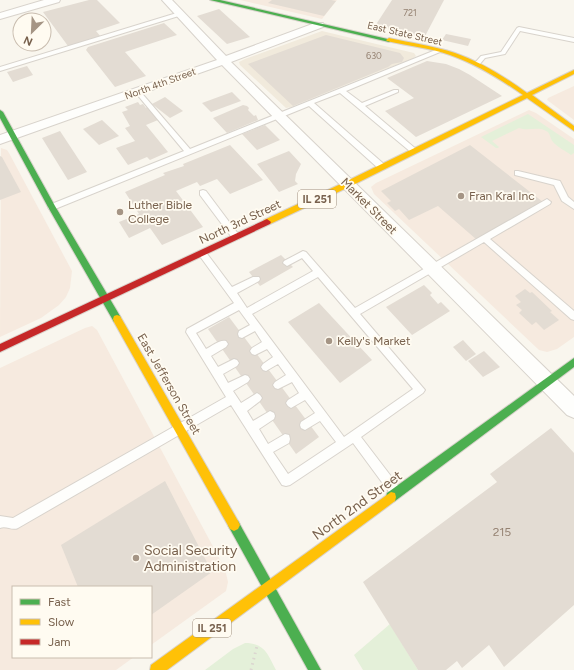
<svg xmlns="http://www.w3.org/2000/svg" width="574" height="670" font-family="Figtree,sans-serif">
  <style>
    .residential { fill: #f1eadc }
    .commercial { fill: #f6eadf }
    .green { fill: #e4f0d9 }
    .building { fill: #e3dcd3 }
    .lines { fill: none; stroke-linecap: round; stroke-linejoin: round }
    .lane-casing { stroke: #d8d3cc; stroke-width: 2 }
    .street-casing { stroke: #d8d3cc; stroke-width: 2 }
    .fast-casing { stroke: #d9d3cc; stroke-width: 2 }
    .slow-casing { stroke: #d9d3cc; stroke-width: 2 }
    .jam-casing { stroke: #d9d3cc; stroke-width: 2 }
    .path { stroke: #dbd6d0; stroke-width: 3; stroke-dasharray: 1.5 4; stroke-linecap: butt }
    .lane { fill: #fefefc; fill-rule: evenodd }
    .street { fill: #fefefc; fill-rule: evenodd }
    .fast { fill: #4caf50; fill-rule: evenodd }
    .slow { fill: #ffc107; fill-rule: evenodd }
    .jam { fill: #c62828; fill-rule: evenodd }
    .poi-dot { fill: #a59585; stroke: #fffbf1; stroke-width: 1.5 }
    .labels { text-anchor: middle; stroke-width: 3.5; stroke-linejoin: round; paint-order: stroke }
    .far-number-label { font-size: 9px; fill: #958272 }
    .far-street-label { font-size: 10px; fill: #78614d; stroke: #fffbf1 }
    .shield { fill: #fffbf1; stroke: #a08f7e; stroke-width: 1 }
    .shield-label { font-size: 11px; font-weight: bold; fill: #78614d }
    .poi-label { font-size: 12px; fill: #78614d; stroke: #fffbf1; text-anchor: start }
    .street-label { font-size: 12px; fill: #78614d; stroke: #fffbf1 }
    .near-number-label { font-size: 12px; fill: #958272 }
    .near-street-label { font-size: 14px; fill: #78614d; stroke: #fffbf1 }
    .near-poi-label { font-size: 14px; fill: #78614d; stroke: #fffbf1; text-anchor: start }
  </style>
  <rect width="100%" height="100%" fill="#f9f6ee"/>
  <path class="residential" d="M322,31L414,53L416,56L412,59L375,73L291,107L286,108L240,65L239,62L245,59Z"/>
  <g class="commercial">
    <path d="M240,0H337L322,19Z"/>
    <path d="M574,86V120L547,100L548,98Z"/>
    <path d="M529,110L536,113L574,139V337L557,349L547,352L539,350L374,194L371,187L376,183Z"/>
    <path d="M1,148L7,150L9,153L72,271L70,288L66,297L59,305L41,318L0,337Z"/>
    <path d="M92,326L97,330L225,569L228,582L226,591L151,645V587H13V657H134L116,670H0V368L85,328Z"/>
  </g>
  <g class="green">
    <path d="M528,114L574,145V153L571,155C566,151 557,147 553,142C549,137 551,132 544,130C536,127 527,131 519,128L492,141L499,147L498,148H496L481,137Z"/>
    <path d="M390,624L418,670H363L354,655Z"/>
    <path d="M245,643C265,643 268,655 276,670H205L233,649Z"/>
  </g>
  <g class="building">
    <path d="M89,0H97L120,23L96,31L101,37L68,46L43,12Z"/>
    <path d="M272,0H331L336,1L324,16L268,3Z"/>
    <path d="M392,0H444L424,38L375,26Z"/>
    <path d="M219,9L250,37L227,44L197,16Z"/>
    <path d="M164,23L177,35L125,52L146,76L115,87L86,50L88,47Z"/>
    <path d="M446,34L471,39L468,46L442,40Z"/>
    <path d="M326,35L400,53L404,58L402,62L392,64L388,67L293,106L248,64Z"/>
    <path d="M427,61L446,64L459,69L470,75L502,96L416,137L385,111L414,98L387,78Z"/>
    <path d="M27,66L33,75L13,82L7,72Z"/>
    <path d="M232,92L241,101L211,112L202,103Z"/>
    <path d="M165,97L183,111L170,118L152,104Z"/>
    <path d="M138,102L140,105L143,104L146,108L147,107L158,120L146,125L168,152L150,160L147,157L128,165L116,148L135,141L125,128L130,126L122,112L128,110L125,107Z"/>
    <path d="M243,105L247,106L249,108L248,110L254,116L256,115L258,120L227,133L213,118Z"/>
    <path d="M102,120L119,136L99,145L83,129Z"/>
    <path d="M265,125L280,140L257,150L242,134Z"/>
    <path d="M60,131L87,172L68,180L42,138Z"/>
    <path d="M230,145L263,180L230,194L217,179L200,186L197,182L176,191L203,227L162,245L150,228L129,238L119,222L139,214L125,192L165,175L163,173L184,166L183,164Z"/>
    <path d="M470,145L543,202L477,240L438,206L409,220L399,209L395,211L387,203L391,201L381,191Z"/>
    <path d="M289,151L301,164L296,174L295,181L298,184L279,192L257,164Z"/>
    <path d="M0,156L2,157L21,192L0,200Z"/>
    <path d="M281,255L293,267L260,286L249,272Z"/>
    <path d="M424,285L432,293L430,295L438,304L441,302L450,311L412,335L386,307Z"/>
    <path d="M525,289L530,293L532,292L552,311L550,312L559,320L544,330L536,322L532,325L519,313L522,310L516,305L521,302L515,296Z"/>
    <path d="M319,303L372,360L340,383L288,322Z"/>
    <path d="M229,317L319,437L296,454L208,329Z"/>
    <path d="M463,340L476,354L466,361L453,347Z"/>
    <path d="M484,351L500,367L483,377L468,361Z"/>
    <path d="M551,428L574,453V605L504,667L489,645L462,668L457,661L446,670H418L363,582L497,482L490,474Z"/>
    <path d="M165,481L212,572L151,615V587H78L61,545Z"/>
  </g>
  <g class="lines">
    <g class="lane-casing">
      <g id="lane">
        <path d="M180,12L182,13V15L0,71V67Z"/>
        <path d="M519,27L574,38V42L520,31L505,54L485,58L479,65H475L474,64L481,56L501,52L517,28Z"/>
        <path d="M438,49L440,50V52L346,91L362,103L394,90H398V92L365,106L416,149V153H412L340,93L314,103L385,165V169H379L309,106L55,209H49L48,207L49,205L184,151L135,92V90H139L190,149Z"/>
        <path d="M515,171H518L560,181L568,197L574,202V209L562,201L554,185L515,175Z"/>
        <path d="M203,190L206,191L239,235L240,237L239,239H233L200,195V191Z"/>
        <path d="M547,199L551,202L550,204L490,239L574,311V320L571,319L484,242L360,314L425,390L423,393L361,437L400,488L401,492L400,496L396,497L392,496L353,443L290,485L286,486L282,485L231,405L18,528C12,531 6,525 0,528V516L13,518L226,397L186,332L187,329L234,303L199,255L198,253L199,251H205L232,287L253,277H259L260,279L259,281L237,293L247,308L313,271L302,258L287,266L283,263L284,261L303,251L306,252L355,308ZM318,277L413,389L344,437L252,314ZM239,310L250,325L239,331L238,334L239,337L242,338L255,331L262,342L252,348L250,351L252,354L255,355L267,349L273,357L263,364L261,367L263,370L266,371L278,364L286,375L275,382L273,385L275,388L278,389L292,382L299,393L288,400L286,403L288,406L291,408L305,400L315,413L301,422L300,425L301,428L305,430L320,421L336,442L288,474L273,452L289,443L290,439L289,435L285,434L268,444L259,429L274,419L275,416L274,413L270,411L253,421L247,411L260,401L262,398L260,395L257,393L241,403L233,391L248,382L250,379L248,376L245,375L228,383L223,374L237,366L239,363L237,360L234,359L218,367L211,356L226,347L228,344L226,341C220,339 212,346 206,349L196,333Z"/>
      </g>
    </g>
    <g class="street-casing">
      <g id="street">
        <path d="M44,0H60L59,2L0,19V13Z"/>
        <path d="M162,0H172L226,56L315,23H323L324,25L323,27L231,62L574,396V418L567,415L222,65L0,144V135L217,60Z"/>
      </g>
    </g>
    <g class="fast-casing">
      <g id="fast">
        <path d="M210,0H220L392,40L389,42Z"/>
        <path d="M0,110L3,112L55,206L120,316L121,319L120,322H114L48,207L0,118Z"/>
        <path d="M574,358V367L395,501L391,502L387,501L386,497L387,493Z"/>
        <path d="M234,519L238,521L321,670H308L230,529L228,525L230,521Z"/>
      </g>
    </g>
    <g class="slow-casing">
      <g id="slow">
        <path d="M389,38C411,43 434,46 455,53C481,62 505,77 527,93L574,70V74L532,95L574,126V131L527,98L351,186L270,224H264L263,222L264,220L345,182L523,95C500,79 476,64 450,55C430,48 408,46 387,41L386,40Z"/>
        <path d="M117,315L120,316L238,521L240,525L238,529L234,531L230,529L114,322L113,319L114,316Z"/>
        <path d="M391,492L395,493L396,497L395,501L167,670H150L151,665Z"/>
      </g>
    </g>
    <g class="jam-casing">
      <path id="jam" d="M267,219L271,222L270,224L0,352V344Z"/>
    </g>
    <path class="path" d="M251,670L257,646"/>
    <use href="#lane" class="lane"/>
    <use href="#street" class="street"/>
    <use href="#fast" class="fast"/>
    <use href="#slow" class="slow"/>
    <use href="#jam" class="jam"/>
  </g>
  <g class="poi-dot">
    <circle cx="461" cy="196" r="4"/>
    <circle cx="120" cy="212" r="4"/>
    <circle cx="329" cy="341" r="4"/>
    <circle cx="136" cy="558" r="4"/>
  </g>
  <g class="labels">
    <g class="far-number-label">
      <text x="410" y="16">721</text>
      <text x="374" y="59">630</text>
    </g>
    <g class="far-street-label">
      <text transform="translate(405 33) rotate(13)" y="4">East State Street</text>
      <text transform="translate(160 83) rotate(-20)" y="4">North 4th Street</text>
    </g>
    <g class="shield">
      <rect x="298" y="190" width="38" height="18" rx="3"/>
      <rect x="193" y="619" width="38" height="18" rx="3"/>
    </g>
    <g class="shield-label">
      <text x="317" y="203">IL 251</text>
      <text x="212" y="632">IL 251</text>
    </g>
    <g class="poi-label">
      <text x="469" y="200">Fran Kral Inc</text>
      <text x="128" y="209">Luther Bible<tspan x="128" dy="14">College</tspan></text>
      <text x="337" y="345">Kelly's Market</text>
    </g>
    <g class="street-label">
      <text transform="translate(369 206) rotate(45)" y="4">Market Street</text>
      <text transform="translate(240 222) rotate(-25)" y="4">North 3rd Street</text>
      <text transform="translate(169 384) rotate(60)" y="4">East Jefferson Street</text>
    </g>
    <g class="near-number-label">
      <text x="502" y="536">215</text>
    </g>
    <g class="near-street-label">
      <text transform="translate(357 505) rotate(-36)" y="5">North 2nd Street</text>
    </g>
    <g class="near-poi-label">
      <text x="144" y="555">Social Security<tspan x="144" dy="16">Administration</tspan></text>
    </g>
  </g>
  <rect x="12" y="586" width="140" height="72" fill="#fffbf1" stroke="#c9bdaf"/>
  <rect x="20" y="599" width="20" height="6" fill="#4caf50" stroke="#c9bdaf"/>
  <text x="48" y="606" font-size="12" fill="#78614d">Fast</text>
  <rect x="20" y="619" width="20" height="6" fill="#ffc107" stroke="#c9bdaf"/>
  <text x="48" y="626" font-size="12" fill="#78614d">Slow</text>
  <rect x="20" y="639" width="20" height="6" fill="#c62828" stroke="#c9bdaf"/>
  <text x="48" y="646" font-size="12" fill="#78614d">Jam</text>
  <g transform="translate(32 32) rotate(204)"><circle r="19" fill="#fffbf1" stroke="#c9bdaf"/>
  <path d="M0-3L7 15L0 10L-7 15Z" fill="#a59585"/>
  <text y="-6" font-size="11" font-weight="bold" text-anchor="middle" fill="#78614d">N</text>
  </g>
</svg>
